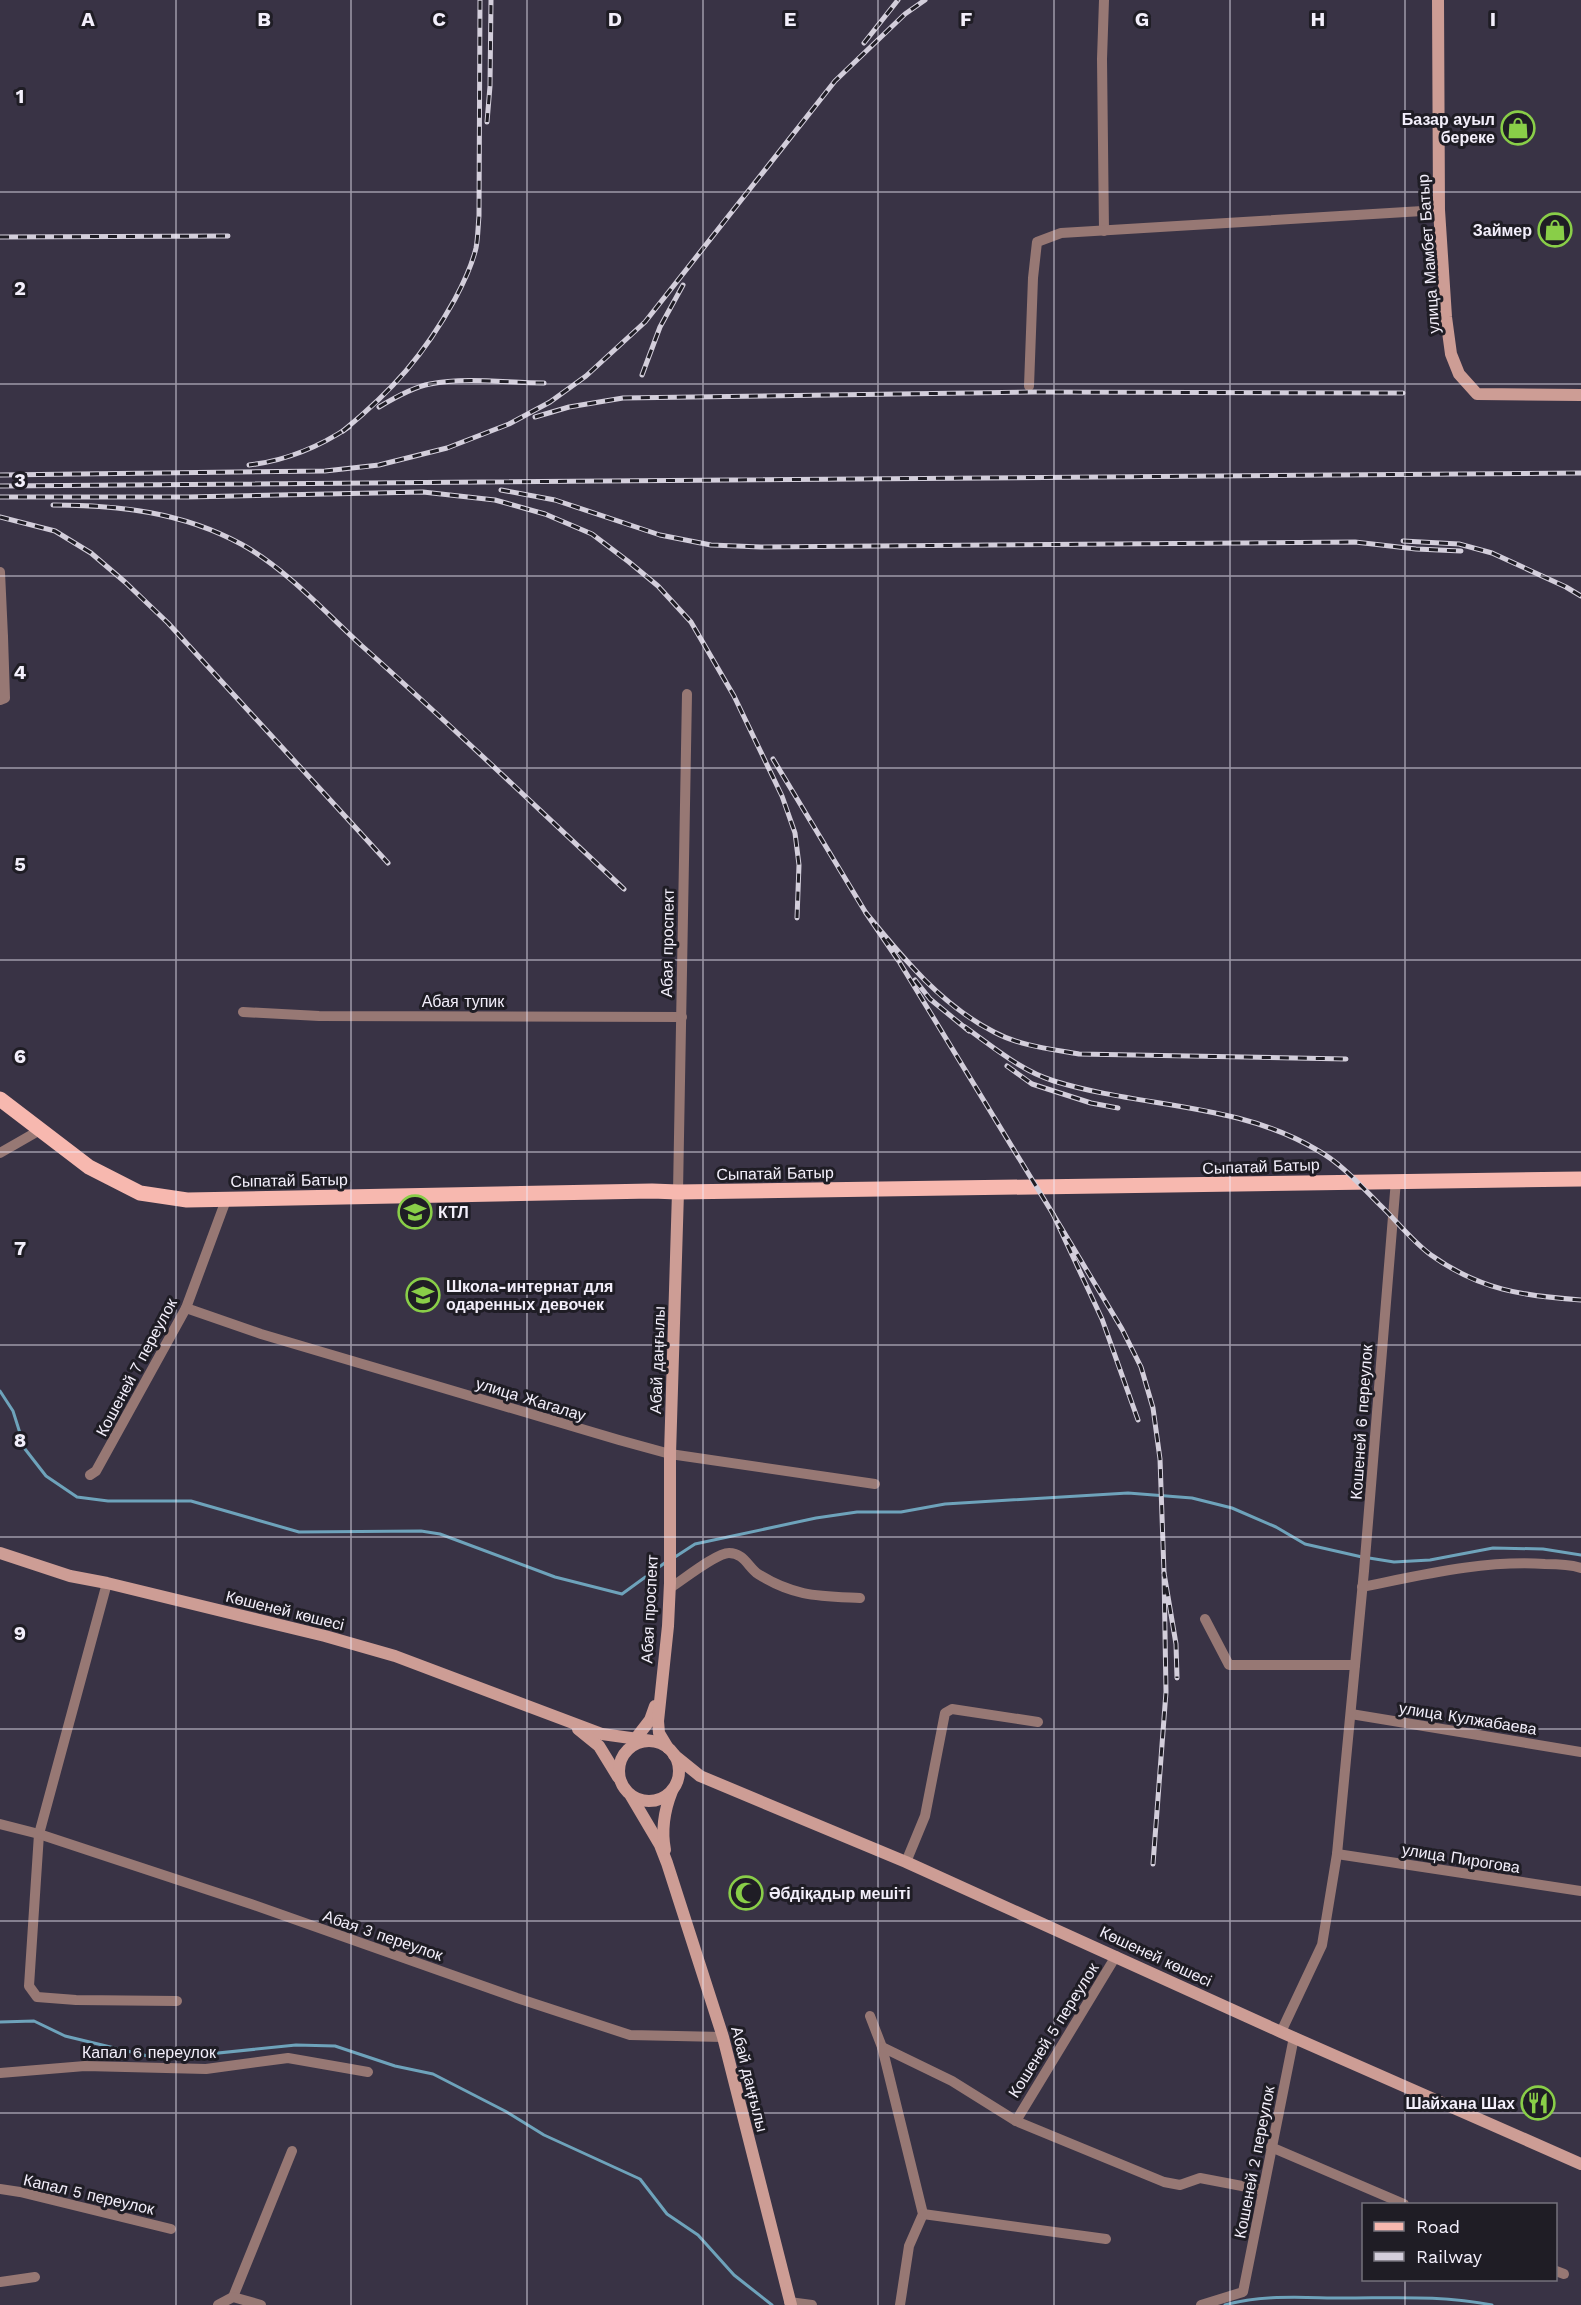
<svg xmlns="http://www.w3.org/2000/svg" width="1581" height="2305" font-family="'Work Sans',sans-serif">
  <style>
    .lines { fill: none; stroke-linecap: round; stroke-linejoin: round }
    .stream { stroke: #6ea3bb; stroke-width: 3 }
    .minor { stroke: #977874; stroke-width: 10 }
    .secondary { stroke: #cd9d95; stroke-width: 12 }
    .primary { stroke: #f7b8af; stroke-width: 15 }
    .rail-casing { stroke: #d3cedb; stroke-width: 5 }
    .rail { stroke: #1f1d25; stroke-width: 3; stroke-dasharray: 9; stroke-linecap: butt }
    .grid { fill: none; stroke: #f3effb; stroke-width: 1.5; stroke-opacity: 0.55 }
    .labels { text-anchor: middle; stroke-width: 6; stroke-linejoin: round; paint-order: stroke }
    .poi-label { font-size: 16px; font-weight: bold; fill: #f3effb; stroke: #1f1d25; text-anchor: end }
    .street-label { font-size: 16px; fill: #f3effb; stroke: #1f1d25 }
    .grid-label { font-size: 20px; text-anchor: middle; font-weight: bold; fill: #f3effb; stroke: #1f1d25; stroke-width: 6; stroke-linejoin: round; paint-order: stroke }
  </style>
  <rect width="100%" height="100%" fill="#393345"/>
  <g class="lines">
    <g class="stream">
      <path d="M0,1391L13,1411L25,1449L46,1476L77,1497L108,1501H191L299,1532L421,1531L440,1534L555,1577L622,1594L666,1562"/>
      <path d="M675,1557L695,1544L816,1518L857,1512H901L945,1504L1128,1493L1192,1498L1232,1508L1276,1527L1305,1544L1362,1557"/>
      <path d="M1369,1558L1394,1562L1430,1560L1493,1548L1543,1549L1581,1555"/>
      <path d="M0,2022L34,2021L65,2036L160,2059L296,2045L335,2046L395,2066L433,2074L505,2111L544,2135L640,2179L667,2214L698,2235L734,2275L772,2305"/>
      <path d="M1225,2305C1264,2294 1305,2298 1344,2298C1394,2298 1443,2295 1492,2305"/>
    </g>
    <g class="minor">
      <path d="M1104,0L1102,59L1104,231"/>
      <path d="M1029,386L1033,278L1037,242L1061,233L1439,210"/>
      <path d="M0,572L3,637"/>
      <path d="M0,634L3,637L5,698L0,700"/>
      <path d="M243,1012L319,1016L682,1017"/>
      <path d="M0,1153L40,1130"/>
      <path d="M678,1192L687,694"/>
      <path d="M186,1308L261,1334L619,1440L670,1454L875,1484"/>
      <path d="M90,1475L96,1471L186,1308L226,1200"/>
      <path d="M107,1583L39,1834L29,1986L37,1997L76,2000L177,2001"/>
      <path d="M1362,1587C1422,1575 1483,1560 1545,1564C1557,1564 1569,1564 1581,1568"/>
      <path d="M670,1588C683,1580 716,1553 729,1553C744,1553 748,1567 758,1574C795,1597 819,1596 860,1598"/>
      <path d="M1205,1619L1229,1665H1355"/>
      <path d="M1351,1714L1581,1752"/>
      <path d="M0,1824L39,1834L251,1904L517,1998L630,2035L723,2037"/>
      <path d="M1337,1854L1581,1891"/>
      <path d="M906,1862L925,1816L945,1713L952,1709L1038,1722"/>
      <path d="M870,2016L882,2047L923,2214L909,2246L900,2305"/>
      <path d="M1281,2032L1322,1945L1337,1854L1364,1571L1396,1180"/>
      <path d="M882,2047L952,2081L1016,2121L1164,2182L1180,2185L1200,2178L1263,2190"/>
      <path d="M0,2073L85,2066L206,2069L288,2058L368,2072"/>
      <path d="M1016,2121L1116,1956"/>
      <path d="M1271,2147L1404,2204"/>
      <path d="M0,2189L20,2192L171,2229"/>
      <path d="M923,2214L1106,2239"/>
      <path d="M1556,2271L1564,2274"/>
      <path d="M0,2282L35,2277"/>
      <path d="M233,2297L292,2151"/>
      <path d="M789,2302L812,2305"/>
      <path d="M218,2305L233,2297L261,2305"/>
      <path d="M1201,2305L1243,2292L1294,2037"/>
    </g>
    <g class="secondary">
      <path d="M1438,0L1439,210L1446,317L1451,354L1459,374L1477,394L1581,395"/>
      <path d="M0,1553L70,1576L107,1583L325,1636L395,1656L602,1734L652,1741"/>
      <path d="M578,1729L599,1746L618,1777"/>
      <circle cx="649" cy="1771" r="30"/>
      <path d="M633,1742L650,1720L655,1706"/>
      <path d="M668,1748L659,1733L658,1721L668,1626L670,1583V1454L678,1192"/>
      <path d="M674,1755L700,1776L906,1862L1281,2032L1581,2164"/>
      <path d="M631,1796L660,1845L667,1863L723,2037L791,2305"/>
      <path d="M665,1850C661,1829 664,1811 672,1791"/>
    </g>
    <path class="primary" d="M0,1099L89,1167L140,1193L187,1200L652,1191L678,1192L1581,1179"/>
    <g class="rail-casing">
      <g id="rail">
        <path d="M864,43L898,0"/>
        <path d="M487,122L490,86L491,0"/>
        <path d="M0,237L228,236"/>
        <path d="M642,375L660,327L683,285"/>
        <path d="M379,407C394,398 413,387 430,384C467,377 507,383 544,383"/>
        <path d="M535,417L569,407L623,398L1035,392L1403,393"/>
        <path d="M343,431C393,390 424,355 455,299C463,284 472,265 476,248C478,238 478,226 479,216L480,0"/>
        <path d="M249,465C284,461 319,447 349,427"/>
        <path d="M0,475L325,471L379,465L447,448L509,424L550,402L586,376L645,322L835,81L905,14L925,0"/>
        <path d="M0,486L1581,473"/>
        <path d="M501,490L555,500L660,535L711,545L761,547L1355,542L1416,549L1461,551"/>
        <path d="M0,497H188L423,492L495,500L545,514L592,534L629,562L658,586L691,622L734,696L782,796L795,833L799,865L797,918"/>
        <path d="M53,505C118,505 182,512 241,544C285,568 325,612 362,646C451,725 537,808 624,889"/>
        <path d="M0,517L55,531L91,553L125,582L168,623L388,863"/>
        <path d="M1403,541L1459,544L1492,553L1566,587L1581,596"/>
        <path d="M773,759L866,913"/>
        <path d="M898,960L866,913C903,958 941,1005 994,1032C1020,1046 1051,1049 1079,1054L1346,1059"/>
        <path d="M900,963L1053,1214"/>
        <path d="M915,980L930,999L969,1031"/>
        <path d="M965,1027C992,1046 1021,1071 1054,1081C1141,1108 1237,1102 1317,1150C1341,1163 1360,1185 1379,1204C1396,1220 1412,1241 1431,1255C1480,1290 1523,1296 1581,1300"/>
        <path d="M1007,1066L1032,1084L1091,1103L1118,1108"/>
        <path d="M1138,1420L1102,1319L1053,1214L1122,1329L1141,1367L1153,1408L1160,1459L1164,1573"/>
        <path d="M1153,1864L1166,1692L1164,1573L1176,1644L1177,1678"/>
      </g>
    </g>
    <use href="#rail" class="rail"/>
  </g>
  <path class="grid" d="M176,0V2305M351,0V2305M527,0V2305M703,0V2305M878,0V2305M1054,0V2305M1230,0V2305M1405,0V2204M0,192H1581M0,384H1581M0,576H1581M0,768H1581M0,960H1581M0,1152H1581M0,1345H1581M0,1537H1581M0,1729H1581M0,1921H1581M0,2113H1581M1405,2280V2305"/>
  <defs>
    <g id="shop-ring" transform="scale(1.725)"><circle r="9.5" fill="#1f1d25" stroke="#89ce48" stroke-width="1.5"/><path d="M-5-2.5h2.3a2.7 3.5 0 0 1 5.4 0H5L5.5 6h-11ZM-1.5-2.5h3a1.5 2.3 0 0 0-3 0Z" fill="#89ce48"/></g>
    <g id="school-ring" transform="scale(1.725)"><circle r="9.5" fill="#1f1d25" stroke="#89ce48" stroke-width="1.5"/><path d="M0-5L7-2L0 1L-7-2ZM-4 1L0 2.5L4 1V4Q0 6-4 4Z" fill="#89ce48"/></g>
    <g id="mosque-ring" transform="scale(1.725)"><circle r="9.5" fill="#1f1d25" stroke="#89ce48" stroke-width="1.5"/><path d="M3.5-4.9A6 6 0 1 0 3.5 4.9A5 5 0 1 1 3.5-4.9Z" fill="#89ce48"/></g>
    <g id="restaurant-ring" transform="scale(1.725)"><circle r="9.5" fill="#1f1d25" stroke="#89ce48" stroke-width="1.5"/><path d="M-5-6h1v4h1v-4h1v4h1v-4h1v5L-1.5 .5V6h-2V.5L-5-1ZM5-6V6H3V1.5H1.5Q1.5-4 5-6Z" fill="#89ce48"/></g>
  </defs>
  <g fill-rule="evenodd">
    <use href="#shop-ring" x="1518" y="128"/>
    <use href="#shop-ring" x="1555" y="230"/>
    <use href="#school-ring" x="415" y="1212"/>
    <use href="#school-ring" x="423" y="1295"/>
    <use href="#mosque-ring" x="746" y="1893"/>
    <use href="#restaurant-ring" x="1538" y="2103"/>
  </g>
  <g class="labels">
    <g class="poi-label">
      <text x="1495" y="125">Базар ауыл<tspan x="1495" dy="18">береке</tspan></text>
      <text x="1532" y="236">Займер</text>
      <text x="438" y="1218" text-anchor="start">КТЛ</text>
      <text x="446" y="1292" text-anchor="start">Школа-интернат для<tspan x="446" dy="18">одаренных девочек</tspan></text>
      <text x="769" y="1899" text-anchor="start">Әбдіқадыр мешіті</text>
      <text x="1515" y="2109">Шайхана Шах</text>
    </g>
    <g class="street-label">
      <text transform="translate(1428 254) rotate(-94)" y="6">улица Мамбет Батыр</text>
      <text transform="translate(667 943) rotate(-89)" y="6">Абая проспект</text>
      <text x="463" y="1007">Абая тупик</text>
      <text transform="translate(1261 1166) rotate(-2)" y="6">Сыпатай Батыр</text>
      <text transform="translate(775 1173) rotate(-1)" y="6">Сыпатай Батыр</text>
      <text transform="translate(289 1180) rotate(-1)" y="6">Сыпатай Батыр</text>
      <text transform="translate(657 1360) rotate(-88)" y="6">Абай даңғылы</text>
      <text transform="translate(136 1367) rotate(-62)" y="6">Кошеней 7 переулок</text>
      <text transform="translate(531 1399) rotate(17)" y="6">улица Жагалау</text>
      <text transform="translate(1361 1422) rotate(-86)" y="6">Кошеней 6 переулок</text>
      <text transform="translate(649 1609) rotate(-87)" y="6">Абая проспект</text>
      <text transform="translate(285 1610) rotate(14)" y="6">Көшеней көшесі</text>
      <text transform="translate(1468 1718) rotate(9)" y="6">улица Кулжабаева</text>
      <text transform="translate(1461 1858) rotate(9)" y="6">улица Пирогова</text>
      <text transform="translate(383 1935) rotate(19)" y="6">Абая 3 переулок</text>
      <text transform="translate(1156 1956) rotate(25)" y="6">Көшеней көшесі</text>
      <text transform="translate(1053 2030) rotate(-58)" y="6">Кошеней 5 переулок</text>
      <text x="149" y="2058">Капал 6 переулок</text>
      <text transform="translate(750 2079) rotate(76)" y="6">Абай даңғылы</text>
      <text transform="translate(1254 2162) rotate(-79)" y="6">Кошеней 2 переулок</text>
      <text transform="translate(89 2194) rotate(13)" y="6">Капал 5 переулок</text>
    </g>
  </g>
  <g class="grid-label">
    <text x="88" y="26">A</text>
    <text x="264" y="26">B</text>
    <text x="439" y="26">C</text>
    <text x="615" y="26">D</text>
    <text x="790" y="26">E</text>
    <text x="966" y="26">F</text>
    <text x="1142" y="26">G</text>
    <text x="1318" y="26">H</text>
    <text x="1493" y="26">I</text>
    <text x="20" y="103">1</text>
    <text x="20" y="295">2</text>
    <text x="20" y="487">3</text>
    <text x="20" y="679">4</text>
    <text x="20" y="871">5</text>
    <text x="20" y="1063">6</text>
    <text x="20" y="1255">7</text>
    <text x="20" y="1447">8</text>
    <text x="20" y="1640">9</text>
  </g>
  <rect x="1362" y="2203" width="195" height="78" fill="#1f1d25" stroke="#74717b" stroke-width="1.5"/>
  <rect x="1374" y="2222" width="30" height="9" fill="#f7b8af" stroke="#74717b" stroke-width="1.5"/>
  <text x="1416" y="2233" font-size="18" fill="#f3effb">Road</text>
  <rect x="1374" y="2252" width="30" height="9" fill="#d3cedb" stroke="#74717b" stroke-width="1.5"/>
  <text x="1416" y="2263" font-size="18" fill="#f3effb">Railway</text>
</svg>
